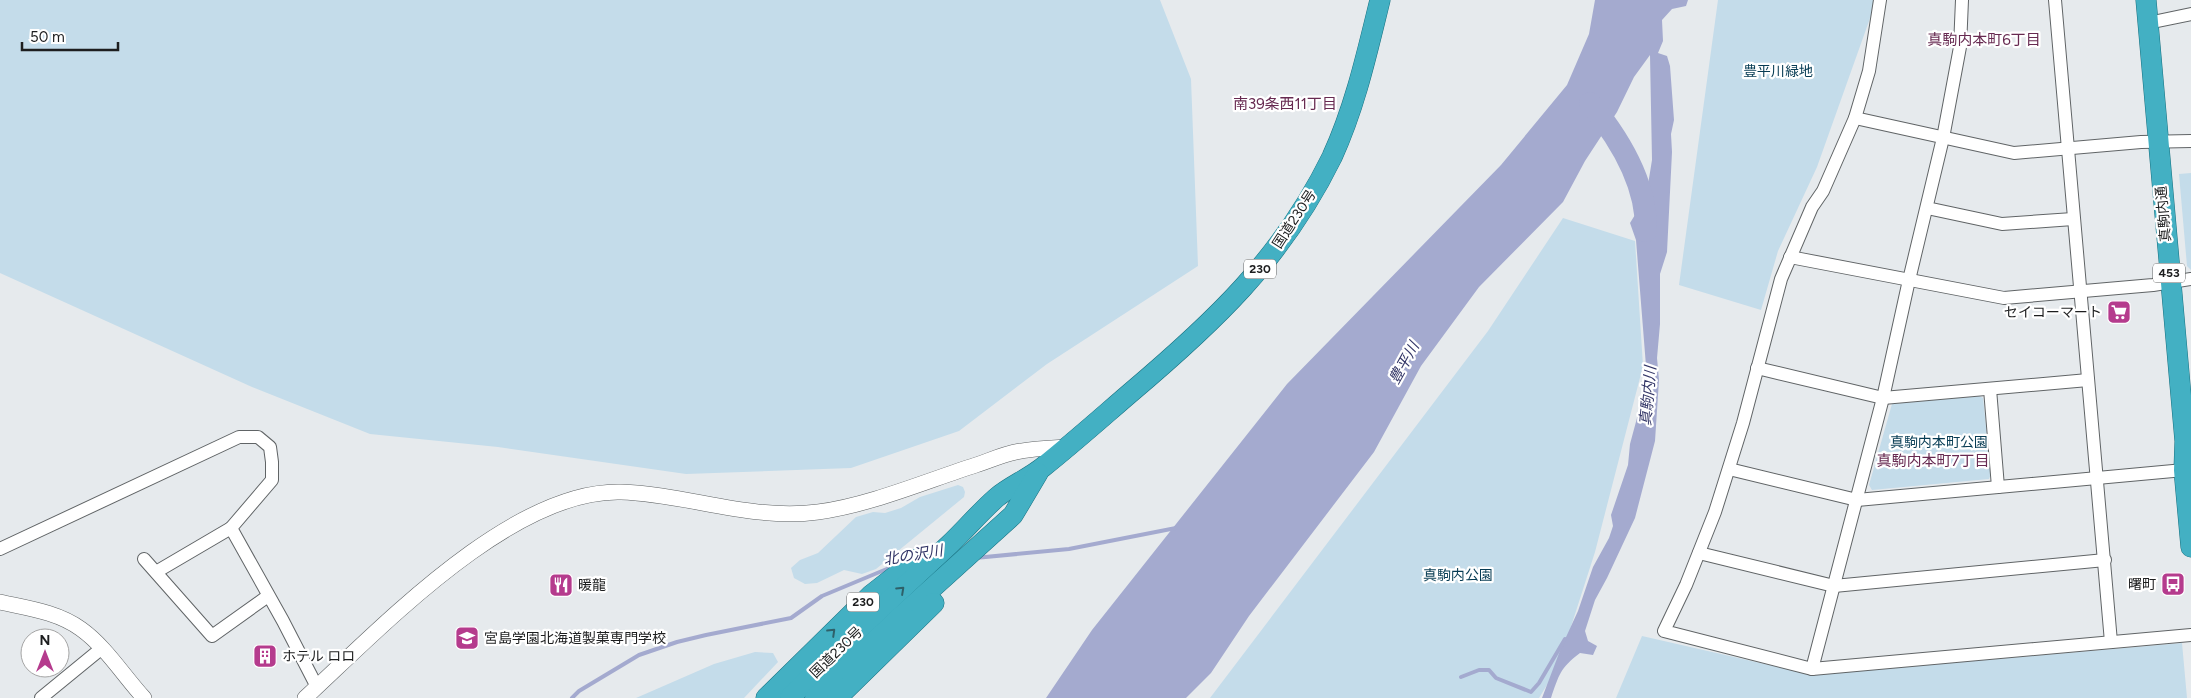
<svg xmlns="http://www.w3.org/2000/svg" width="2191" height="698" font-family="Figtree,'Noto Sans JP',sans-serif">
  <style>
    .green { fill: #c4dcea }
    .water { fill: #a4aacf }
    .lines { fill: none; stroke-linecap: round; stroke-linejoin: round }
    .stream { stroke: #a4aacf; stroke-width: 4 }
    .river { stroke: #a4aacf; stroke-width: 22 }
    .minor-casing { stroke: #606466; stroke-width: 14 }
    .tertiary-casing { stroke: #606466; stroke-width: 16 }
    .trunk-casing { stroke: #177180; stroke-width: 21 }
    .minor { stroke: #fff; stroke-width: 12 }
    .tertiary { stroke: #fff; stroke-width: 15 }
    .trunk { stroke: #43b0c3; stroke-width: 20 }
    .oneway { stroke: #2e6069 }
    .labels { text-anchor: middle; stroke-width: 4.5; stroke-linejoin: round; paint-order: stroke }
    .shield { fill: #fff; stroke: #616262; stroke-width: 1 }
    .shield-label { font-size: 12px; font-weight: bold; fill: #1d1e1f }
    .park-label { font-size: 14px; fill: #063b53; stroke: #fff }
    .street-label { font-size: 14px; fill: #1d1e1f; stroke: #fff }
    .poi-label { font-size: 14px; fill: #1d1e1f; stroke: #fff; text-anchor: start }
    .neighbourhood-label { font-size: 15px; fill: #672a51; stroke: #fff }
    .water-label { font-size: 15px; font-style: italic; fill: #333667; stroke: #fff }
  </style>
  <rect width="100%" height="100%" fill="#e6eaed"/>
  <g class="green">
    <path d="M0,0H1160L1191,79L1198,266L1047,364L959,431L851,468L686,474L498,447L370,434L252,387L0,273Z"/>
    <path d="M1718,0H1873L1874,7L1817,167L1778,251L1761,310L1679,285Z"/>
    <path d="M2191,173V270L2187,266L2179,174Z"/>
    <path d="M1563,218L1635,241L1643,366L1595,552L1558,667L1539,698H1210L1488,331Z"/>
    <path d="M1979,396L1983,398L1991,474L1989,479L1872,490L1869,485L1892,404Z"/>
    <path d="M958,485L963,487L965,492L964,497L876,569L862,574L844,570L817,583L805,584L794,578L791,568L800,560L818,553L856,517L873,512L885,513L901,508L920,497Z"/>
    <path d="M1642,636L1813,675L2182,643L2187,698H1616Z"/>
    <path d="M755,652L773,653L778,662L744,698H636L714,664Z"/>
  </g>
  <path class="water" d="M1595,0H1688L1686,6L1672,9L1662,20L1663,41L1658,53L1667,56L1670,66L1674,120L1671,134L1672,152L1667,252L1660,274V324L1657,358L1659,380L1655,441L1635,518L1607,578L1595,600L1585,631L1588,641L1597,646L1593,655L1580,653C1560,668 1559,675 1551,698H1542L1561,648L1578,611L1593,567L1609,538L1613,526L1611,515L1628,465L1630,444L1637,418L1646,366L1636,240L1630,223L1646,197L1652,160L1650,55L1634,77L1617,112L1585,161L1563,202L1479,287L1421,366L1374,452L1249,616L1211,673L1186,698H1046L1092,630L1287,384L1501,165L1567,85L1589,34Z"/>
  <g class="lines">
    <g class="stream">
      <path d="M975,558L1069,549L1176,528"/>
      <path d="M1461,677L1479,670H1489L1496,678L1531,692L1539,683L1565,639"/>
      <path d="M572,698L579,691L639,655L677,642L706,635L791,618L822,596L894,566"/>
    </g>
    <path class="river" d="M1590,103C1619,138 1647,183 1646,231"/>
    <g class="minor-casing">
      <g id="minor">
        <path d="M1880,0L1869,71L1855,118L1823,191L1812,207L1781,279L1743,423L1715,512L1686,585L1664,631L1812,669L2191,635"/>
        <path d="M2055,0L2111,642"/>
        <path d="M2148,23L2191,14"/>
        <path d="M1855,118L2014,153L2141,142L2191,141"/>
        <path d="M1927,208L2002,224L2073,219"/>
        <path d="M1790,257L2004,298L2153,285L2191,279"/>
        <path d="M1757,368L1883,398L2088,380"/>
        <path d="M1990,389L1998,487"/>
        <path d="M1729,469L1857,500L2184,470"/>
        <path d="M0,549L239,437H258L270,447L272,462V480L231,528L283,621L317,687"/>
        <path d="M1699,553L1834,586L2105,560"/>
        <path d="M144,559L212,636L268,596"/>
        <path d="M156,572L231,528"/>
        <path d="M1812,669L1883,398L1909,280L1943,138L1960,47L1962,0"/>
        <path d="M41,698L102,648"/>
      </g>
    </g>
    <g class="tertiary-casing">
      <g id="tertiary">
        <path d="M0,602C27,608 58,612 81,629C106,647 123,675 144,698"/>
        <path d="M305,698C381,628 512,489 621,492C687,494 751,521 818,512C870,505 926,481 976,465C991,460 1006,453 1021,451C1036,448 1052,448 1067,447"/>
      </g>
    </g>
    <g class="trunk-casing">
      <g id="trunk">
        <path d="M2146,0L2185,441L2184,470L2191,547"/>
        <path d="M766,698L871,595L917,559"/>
        <path d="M790,698C841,645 895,595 949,545C965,530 979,513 996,498C1010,486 1028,479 1043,467C1072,444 1100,419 1129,394C1213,323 1282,259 1332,157C1355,107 1367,53 1380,0"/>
        <path d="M815,698L898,619L1013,515L1038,473"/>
        <path d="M837,698L934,603"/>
      </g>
    </g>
    <use href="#minor" class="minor"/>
    <use href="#tertiary" class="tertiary"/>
    <use href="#trunk" class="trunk"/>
  </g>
  <defs><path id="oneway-chevron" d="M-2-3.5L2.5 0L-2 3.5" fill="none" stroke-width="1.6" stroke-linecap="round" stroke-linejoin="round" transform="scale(1.25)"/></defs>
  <g class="oneway">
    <use href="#oneway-chevron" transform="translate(901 590) rotate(-43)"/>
    <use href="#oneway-chevron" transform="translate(832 632) rotate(-44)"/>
  </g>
  <defs>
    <g id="supermarket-square" transform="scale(1.25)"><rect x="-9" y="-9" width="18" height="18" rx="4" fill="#b53b8d" stroke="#fff"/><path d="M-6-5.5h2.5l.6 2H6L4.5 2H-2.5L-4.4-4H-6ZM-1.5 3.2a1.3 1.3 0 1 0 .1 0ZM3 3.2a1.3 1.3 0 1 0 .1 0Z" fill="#fff"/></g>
    <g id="bus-square" transform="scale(1.25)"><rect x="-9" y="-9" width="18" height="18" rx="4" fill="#b53b8d" stroke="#fff"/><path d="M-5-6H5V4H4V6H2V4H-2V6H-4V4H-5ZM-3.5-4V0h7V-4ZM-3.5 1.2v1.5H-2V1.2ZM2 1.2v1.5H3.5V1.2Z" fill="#fff"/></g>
    <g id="restaurant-square" transform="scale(1.25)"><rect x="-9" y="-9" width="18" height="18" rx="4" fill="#b53b8d" stroke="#fff"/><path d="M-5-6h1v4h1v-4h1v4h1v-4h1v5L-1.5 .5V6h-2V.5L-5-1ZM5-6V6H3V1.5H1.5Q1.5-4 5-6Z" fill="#fff"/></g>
    <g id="university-square" transform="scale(1.25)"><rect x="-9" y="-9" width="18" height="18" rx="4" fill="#b53b8d" stroke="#fff"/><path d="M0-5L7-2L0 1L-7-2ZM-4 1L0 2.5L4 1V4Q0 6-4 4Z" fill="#fff"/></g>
    <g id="building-square" transform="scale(1.25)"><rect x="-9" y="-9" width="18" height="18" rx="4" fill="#b53b8d" stroke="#fff"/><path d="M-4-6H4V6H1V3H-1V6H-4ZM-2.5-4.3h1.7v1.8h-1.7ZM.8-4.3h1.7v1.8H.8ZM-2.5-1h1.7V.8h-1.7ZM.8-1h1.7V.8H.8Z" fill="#fff"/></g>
  </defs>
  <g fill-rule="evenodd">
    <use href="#supermarket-square" x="2119" y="312"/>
    <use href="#bus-square" x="2173" y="584"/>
    <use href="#restaurant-square" x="561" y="585"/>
    <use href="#university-square" x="467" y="638"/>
    <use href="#building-square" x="265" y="656"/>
  </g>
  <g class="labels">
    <g class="shield">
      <rect x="1244" y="259.5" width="32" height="19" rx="4"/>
      <rect x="2153" y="263.5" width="32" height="19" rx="4"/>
      <rect x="847" y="592.5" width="32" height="19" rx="4"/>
    </g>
    <g class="shield-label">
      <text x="1260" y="273">230</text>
      <text x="2169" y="277">453</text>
      <text x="863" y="606">230</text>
    </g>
    <g class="park-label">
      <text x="1778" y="76">豊平川緑地</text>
      <text x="1939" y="447">真駒内本町公園</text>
      <text x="1458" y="580">真駒内公園</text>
    </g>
    <g class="street-label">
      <text transform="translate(2163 214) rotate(-95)" y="5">真駒内通</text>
      <text transform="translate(1294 219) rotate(-57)" y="5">国道230号</text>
      <text transform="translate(836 652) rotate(-44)" y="5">国道230号</text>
    </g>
    <g class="poi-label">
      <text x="2102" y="317" text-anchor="end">セイコーマート</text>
      <text x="2156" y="589" text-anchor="end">曙町</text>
      <text x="578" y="590">暖龍</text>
      <text x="484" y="643">宮島学園北海道製菓専門学校</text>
      <text x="282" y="661">ホテル ロロ</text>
    </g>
    <g class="neighbourhood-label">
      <text x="1984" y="45">真駒内本町6丁目</text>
      <text x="1285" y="109">南39条西11丁目</text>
      <text x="1933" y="466">真駒内本町7丁目</text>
    </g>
    <g class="water-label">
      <text transform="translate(1404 363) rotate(-61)" y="5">豊平川</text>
      <text transform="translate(1648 396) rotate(-85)" y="5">真駒内川</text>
      <text transform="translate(913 555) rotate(-9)" y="5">北の沢川</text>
    </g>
  </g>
  <g transform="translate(45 653)"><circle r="24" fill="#ffffff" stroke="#a5a5a5"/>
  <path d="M0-4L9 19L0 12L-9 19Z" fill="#b53b8d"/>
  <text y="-8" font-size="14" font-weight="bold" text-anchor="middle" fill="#1d1e1f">N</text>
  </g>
  <path d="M22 42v8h96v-8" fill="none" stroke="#1d1e1f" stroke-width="2.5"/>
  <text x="30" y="42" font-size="15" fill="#1d1e1f" stroke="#ffffff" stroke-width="4" paint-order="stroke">50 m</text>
</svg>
